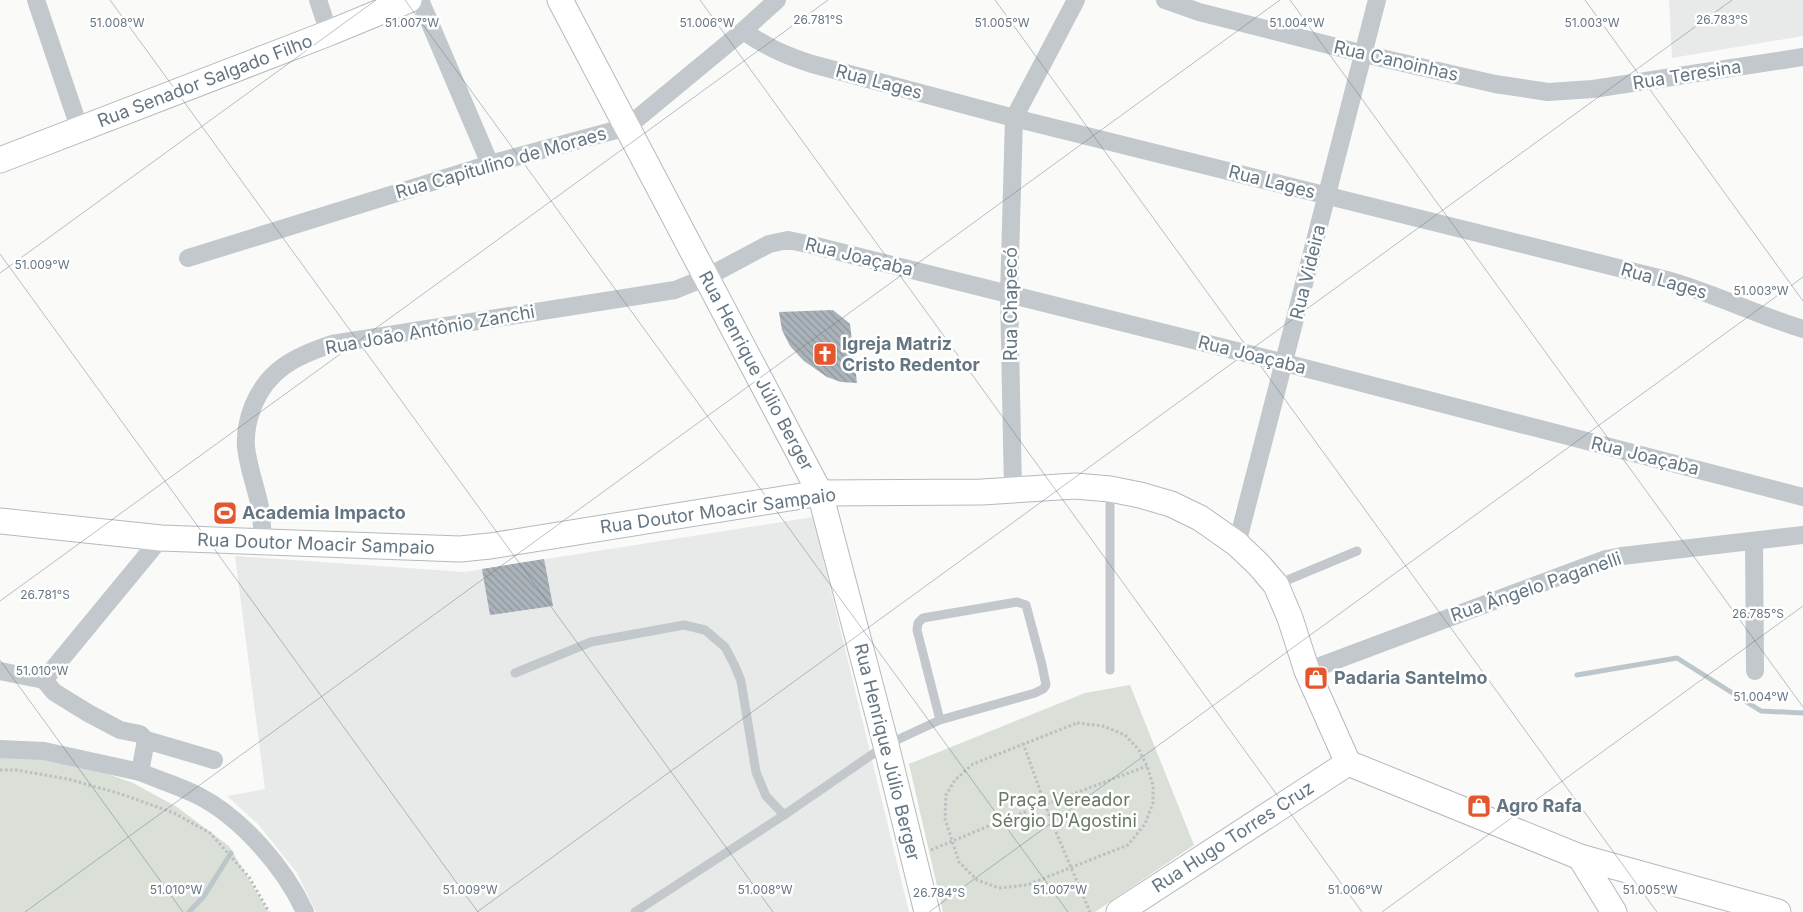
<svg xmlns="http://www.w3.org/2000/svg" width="1803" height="912" font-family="Inter,sans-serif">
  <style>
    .built { fill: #e8e9e9 }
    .park { fill: #dadfd7 }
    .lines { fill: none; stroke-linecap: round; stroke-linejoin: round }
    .stream { stroke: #bbc7cb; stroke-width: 5 }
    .building { fill: url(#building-back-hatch) }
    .secondary-casing { stroke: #b3babf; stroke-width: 27 }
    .path { stroke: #bbbfc2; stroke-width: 3; stroke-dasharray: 2.5 2.5; stroke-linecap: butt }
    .lane { stroke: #c3c8cc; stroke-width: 9 }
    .street { stroke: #c3c8cc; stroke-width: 18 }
    .secondary { stroke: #fff; stroke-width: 25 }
    .ticks { fill: none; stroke: #657683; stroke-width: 1; stroke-opacity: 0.45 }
    .labels { text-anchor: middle; stroke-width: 5; stroke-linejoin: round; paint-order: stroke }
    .street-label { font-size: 18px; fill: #657683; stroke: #fff }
    .poi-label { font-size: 18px; font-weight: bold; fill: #657683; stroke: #fff; text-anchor: start }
    .park-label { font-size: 18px; fill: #687a64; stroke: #fff }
    .ticks-label { font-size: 12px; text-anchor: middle; fill: #657683; stroke: #fff; stroke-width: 5; stroke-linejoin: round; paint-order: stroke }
  </style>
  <defs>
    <pattern id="building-back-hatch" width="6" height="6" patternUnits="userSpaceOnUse" patternTransform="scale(1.25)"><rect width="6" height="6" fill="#aab3b9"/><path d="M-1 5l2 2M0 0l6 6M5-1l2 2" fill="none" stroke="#8e969c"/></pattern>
  </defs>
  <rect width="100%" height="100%" fill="#fafaf8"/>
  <g class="built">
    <path d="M1669,0H1803V36L1672,58Z"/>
    <path d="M813,517L909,912H316L297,873L258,824L227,796L265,789L235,556L464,572Z"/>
  </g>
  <g class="park">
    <path d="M1130,685L1194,845L1095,912H943L909,764L1085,693Z"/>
    <path d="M0,753L69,760L133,783L177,807L229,846L268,912H0Z"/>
  </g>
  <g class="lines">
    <g class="stream">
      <path d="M1577,675L1677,658L1761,711L1803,713"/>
      <path d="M189,912L204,896L231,853"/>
    </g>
  </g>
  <g class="building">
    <path d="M833,310L850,324L857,383L841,382L827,377L804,361L790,346L782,330L779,312Z"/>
    <path d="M544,559L553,606L490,615L482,569Z"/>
  </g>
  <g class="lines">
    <g class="secondary-casing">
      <g id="secondary">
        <path d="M560,0L820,493L886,745L927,912"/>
        <path d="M0,160L329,33L409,0"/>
        <path d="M0,521L161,538L460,549L490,546L820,493L982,492L1075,486L1110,489L1140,495L1171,504L1200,518L1237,544L1259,565L1276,585L1290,618L1307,671L1348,763"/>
        <path d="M1348,763L1580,857L1778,912"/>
        <path d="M1580,857L1614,912"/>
        <path d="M1119,912L1348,763"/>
      </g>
    </g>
    <g class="path">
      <path d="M1077,723L1103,726L1125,735L1139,750L1147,766L1153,785V803L1145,824L1128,845L1027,885L999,888L977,880L959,862L945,819L946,795L955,780L973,764Z"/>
      <path d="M1023,743L1050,818L1090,912"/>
      <path d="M0,770H16L68,779L121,794L174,813L210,833L249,877L269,912"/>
      <path d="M931,850L991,825L1147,766"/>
    </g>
    <g class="lane">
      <path d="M1278,584L1357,551"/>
      <path d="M1110,670V491"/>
      <path d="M515,673L591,642L684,625L705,630L725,647L735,666L741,681L756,772L766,796L784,815L886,745L940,720L1035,693L1043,689L1046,685L1042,665L1026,605L1017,602L923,618L918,623L917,630L940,720"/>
      <path d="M635,912L784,815"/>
    </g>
    <g class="street">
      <path d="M36,0L80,130"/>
      <path d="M318,0L329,33"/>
      <path d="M420,0L490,164"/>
      <path d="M1165,0L1199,12L1364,54L1495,84L1548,92L1593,89L1803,57"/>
      <path d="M743,31C767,47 784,55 812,64L1014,118L1667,280C1713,293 1757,315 1803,329"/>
      <path d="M188,258L490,164L627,127L743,31L777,0"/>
      <path d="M1013,490L1009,295L1014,118L1076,0"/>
      <path d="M263,542C262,530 262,519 260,507C256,487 248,467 246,447C245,433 248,419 253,406C268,369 296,356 332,344L675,290L707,277L769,244L788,240L812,245L1285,363L1803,497"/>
      <path d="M1754,542L1755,671"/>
      <path d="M1237,544L1377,0"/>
      <path d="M0,671L44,680L161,538"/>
      <path d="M1307,671L1606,559L1622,556L1803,535"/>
      <path d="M44,680L54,692L88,713L120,730L140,734L146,740L214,760"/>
      <path d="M146,740L140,772C159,780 179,786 197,795C241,817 285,868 305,912"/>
      <path d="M0,749L44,751L140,772"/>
    </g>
    <use href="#secondary" class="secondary"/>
  </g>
  <path class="ticks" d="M110,0L773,912M405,0L1068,912M700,0L1362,912M995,0L1657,912M1290,0L1803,707M1585,0L1803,301M0,254L478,912M0,273L376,0M0,601L828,0M0,660L183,912M25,912L1280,0M477,912L1732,0M929,912L1803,277M1382,912L1803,606"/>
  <defs>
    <g id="church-square" transform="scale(1.25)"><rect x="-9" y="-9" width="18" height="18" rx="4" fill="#e4572e" stroke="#fff"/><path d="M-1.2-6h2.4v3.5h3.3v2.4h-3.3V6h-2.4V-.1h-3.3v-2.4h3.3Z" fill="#fff"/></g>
    <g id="stadium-square" transform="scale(1.25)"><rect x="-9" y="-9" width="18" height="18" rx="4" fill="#e4572e" stroke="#fff"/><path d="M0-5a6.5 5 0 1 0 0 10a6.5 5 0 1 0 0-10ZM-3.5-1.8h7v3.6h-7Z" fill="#fff"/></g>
    <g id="shop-square" transform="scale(1.25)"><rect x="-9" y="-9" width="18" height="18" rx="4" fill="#e4572e" stroke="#fff"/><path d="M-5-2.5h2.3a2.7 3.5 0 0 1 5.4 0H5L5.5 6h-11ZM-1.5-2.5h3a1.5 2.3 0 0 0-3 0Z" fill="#fff"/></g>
  </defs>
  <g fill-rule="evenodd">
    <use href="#church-square" x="825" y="354"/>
    <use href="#stadium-square" x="225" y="513"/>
    <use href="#shop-square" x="1316" y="678"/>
    <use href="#shop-square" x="1479" y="806"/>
  </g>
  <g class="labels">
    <g class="street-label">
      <text transform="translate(1396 61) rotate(13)" y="6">Rua Canoinhas</text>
      <text transform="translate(1687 75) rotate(-9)" y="6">Rua Teresina</text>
      <text transform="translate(205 81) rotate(-21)" y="6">Rua Senador Salgado Filho</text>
      <text transform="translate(879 82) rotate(15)" y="6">Rua Lages</text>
      <text transform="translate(501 163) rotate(-16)" y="6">Rua Capitulino de Moraes</text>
      <text transform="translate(1272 182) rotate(14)" y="6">Rua Lages</text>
      <text transform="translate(859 257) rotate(14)" y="6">Rua Joaçaba</text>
      <text transform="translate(1308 272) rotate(-76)" y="6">Rua Videira</text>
      <text transform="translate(1664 281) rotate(16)" y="6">Rua Lages</text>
      <text transform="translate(1011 304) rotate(-90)" y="6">Rua Chapecó</text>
      <text transform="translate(430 330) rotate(-10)" y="6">Rua João Antônio Zanchi</text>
      <text transform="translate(1252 355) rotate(14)" y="6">Rua Joaçaba</text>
      <text transform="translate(756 371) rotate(62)" y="6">Rua Henrique Júlio Berger</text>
      <text transform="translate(1645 456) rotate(14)" y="6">Rua Joaçaba</text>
      <text transform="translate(718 511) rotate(-8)" y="6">Rua Doutor Moacir Sampaio</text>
      <text transform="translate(316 544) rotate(2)" y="6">Rua Doutor Moacir Sampaio</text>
      <text transform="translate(1536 587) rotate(-19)" y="6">Rua Ângelo Paganelli</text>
      <text transform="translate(887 752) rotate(76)" y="6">Rua Henrique Júlio Berger</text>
      <text transform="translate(1233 837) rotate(-33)" y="6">Rua Hugo Torres Cruz</text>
    </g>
    <g class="poi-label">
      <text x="842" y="350">Igreja Matriz<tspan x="842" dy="21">Cristo Redentor</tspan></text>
      <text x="242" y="519">Academia Impacto</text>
      <text x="1334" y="684">Padaria Santelmo</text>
      <text x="1496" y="812">Agro Rafa</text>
    </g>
    <g class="park-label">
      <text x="1064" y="806">Praça Vereador<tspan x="1064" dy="21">Sérgio D'Agostini</tspan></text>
    </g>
  </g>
  <g class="ticks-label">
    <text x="818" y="24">26.781°S</text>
    <text x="1722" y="24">26.783°S</text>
    <text x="117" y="27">51.008°W</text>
    <text x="412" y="27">51.007°W</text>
    <text x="707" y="27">51.006°W</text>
    <text x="1002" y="27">51.005°W</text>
    <text x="1297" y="27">51.004°W</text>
    <text x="1592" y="27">51.003°W</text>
    <text x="42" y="269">51.009°W</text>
    <text x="1761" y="295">51.003°W</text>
    <text x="45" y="599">26.781°S</text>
    <text x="1758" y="618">26.785°S</text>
    <text x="42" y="675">51.010°W</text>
    <text x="1761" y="701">51.004°W</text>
    <text x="176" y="894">51.010°W</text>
    <text x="470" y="894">51.009°W</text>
    <text x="765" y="894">51.008°W</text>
    <text x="1060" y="894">51.007°W</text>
    <text x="1355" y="894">51.006°W</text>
    <text x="1650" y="894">51.005°W</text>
    <text x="939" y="897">26.784°S</text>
  </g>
</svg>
